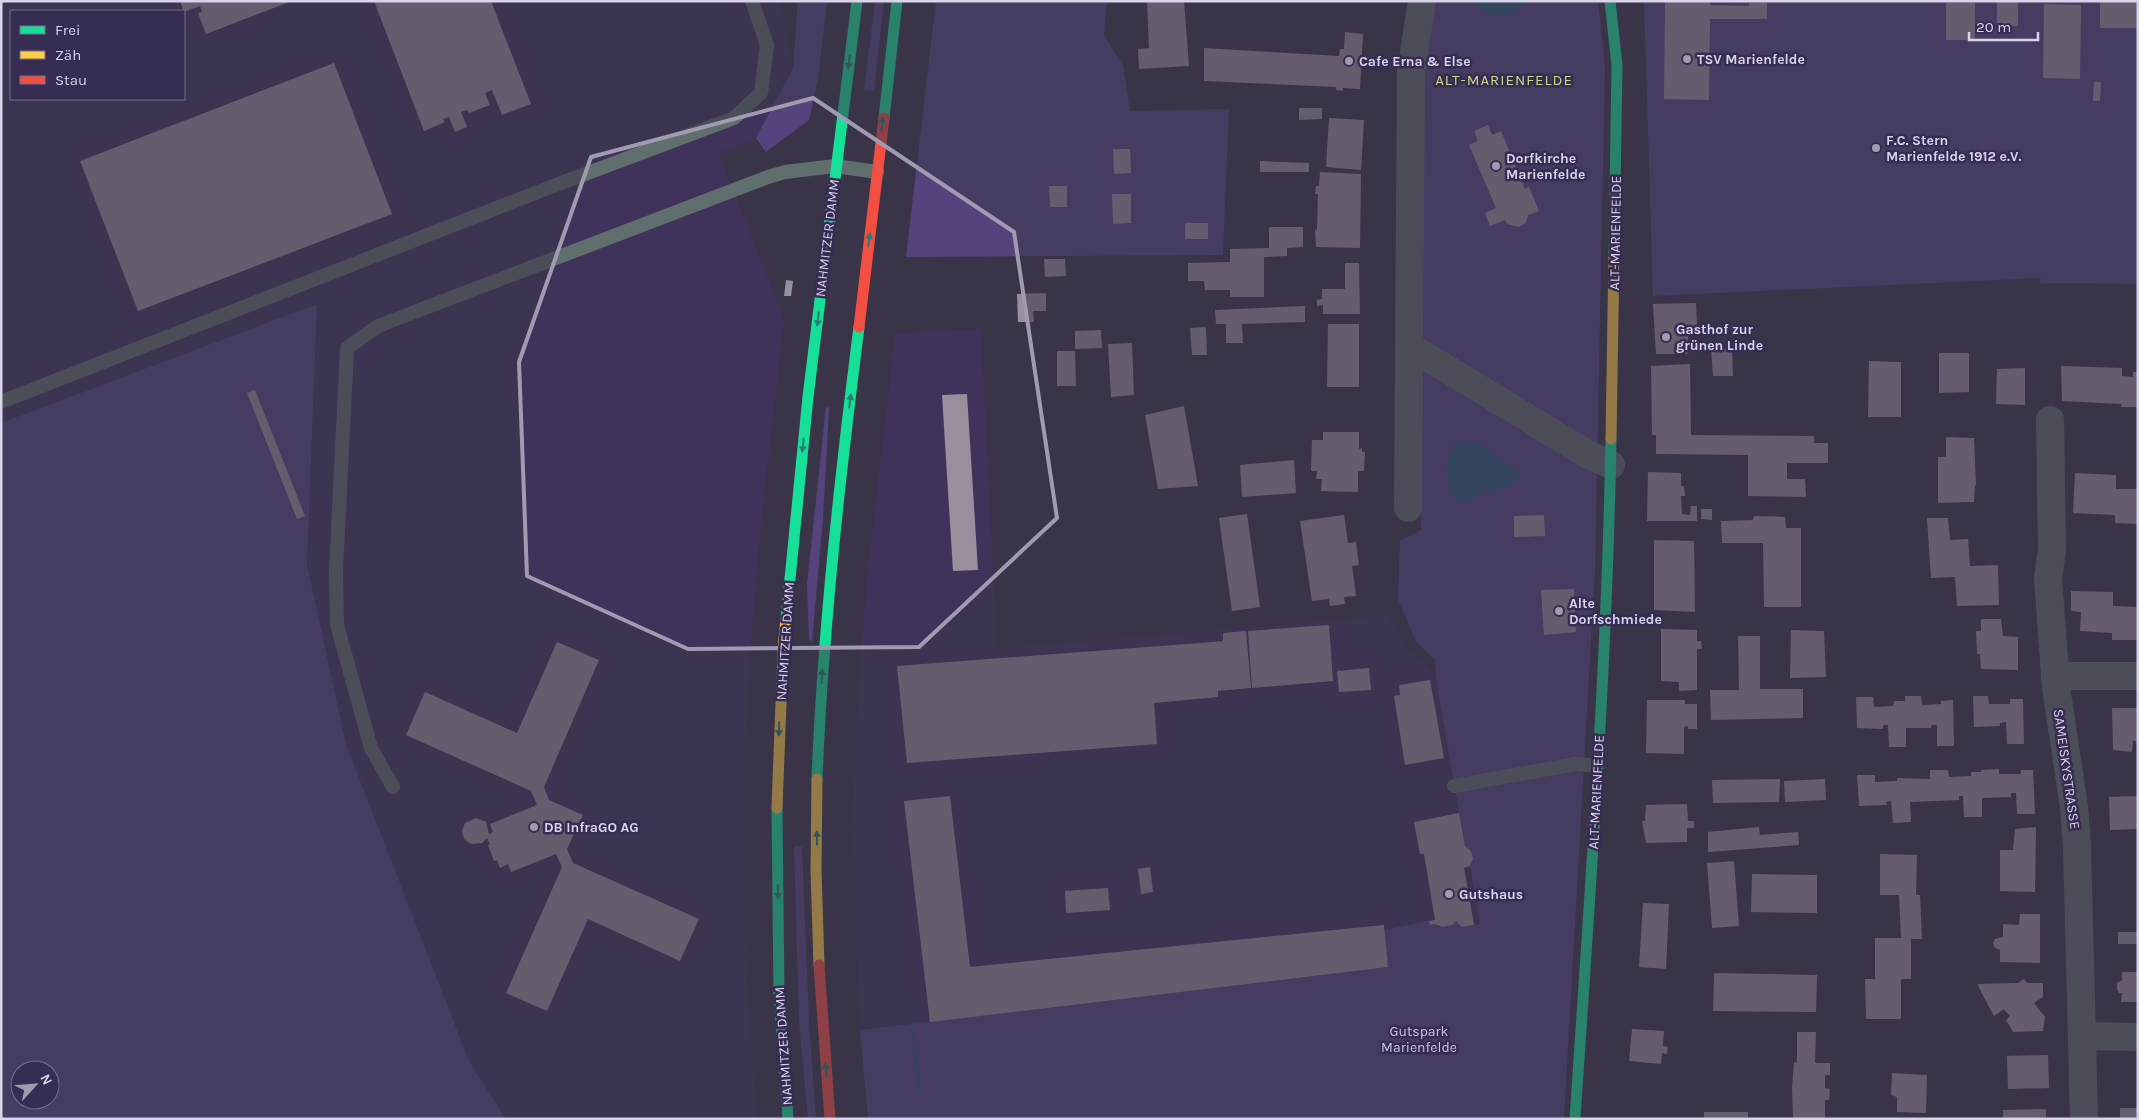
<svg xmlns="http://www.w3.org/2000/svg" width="2139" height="1120" font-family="Karla,sans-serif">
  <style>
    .built { fill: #3f335c; fill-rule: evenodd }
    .green { fill: #55437e; fill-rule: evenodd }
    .water { fill: #295976 }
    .building { fill: #9a8f9c }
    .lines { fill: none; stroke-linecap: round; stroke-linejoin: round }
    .lane { stroke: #616e6e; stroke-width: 14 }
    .street { stroke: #616e6e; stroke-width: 28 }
    .fast { stroke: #16e098; stroke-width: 11 }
    .slow { stroke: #ffcf43; stroke-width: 11 }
    .jam { stroke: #f24e42; stroke-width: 11 }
    .oneway { fill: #287d71 }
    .marked { fill: none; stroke: #a19bb2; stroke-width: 4; stroke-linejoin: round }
    .poi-dot { fill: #a19bb2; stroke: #372c51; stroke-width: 2 }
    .labels { text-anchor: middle; stroke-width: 5; stroke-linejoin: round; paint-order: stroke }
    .poi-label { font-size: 14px; font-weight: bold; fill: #d9d3eb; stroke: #372c51; text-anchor: start }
    .street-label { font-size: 14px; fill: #d9d3eb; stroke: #372c51 }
    .park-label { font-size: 14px; fill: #ccc2ee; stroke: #372c51 }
    .neighbourhood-label { font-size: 15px; letter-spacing: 1px; fill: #cbd88b; stroke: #372c51 }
  </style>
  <rect width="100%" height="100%" fill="#3a3449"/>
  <g class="built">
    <path d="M1,1H780L793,68L756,138L719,153L784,320L761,523L751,642L744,763V867L746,975L757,1119H506L469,1061L346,744L307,564L317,304L1,423ZM11,11H184V99H11Z"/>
    <path d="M981,329L997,649L1388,616L1406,649L1430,668L1436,680L1465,845L1471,851L1473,859L1470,866L1480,924L1462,927L1430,925L1384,930L1388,967L860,1030L855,905L854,787L859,681L867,577L895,334Z"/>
  </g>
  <g class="green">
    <path d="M798,1H827L818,79L809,120L766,152L756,138L793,68Z"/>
    <path d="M875,1H884L874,91L864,90Z"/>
    <path d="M936,1H1107L1104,35L1123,66L1130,111L1229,109L1223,255L906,257Z"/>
    <path d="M1433,1H1598L1605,67L1595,569L1564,1119H868L860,1030L1388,967L1384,930L1429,921L1430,925C1440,923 1448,930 1456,921L1462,927L1480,924L1470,866L1473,859L1471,851L1465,846L1436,680L1435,660L1416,642L1398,599L1400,541L1421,530L1422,70Z"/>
    <path d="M1644,1H2138V284L2057,283L2039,284L2041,278L1653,296Z"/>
    <path d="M317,304L307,564L346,744L469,1061L506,1119H1V423ZM20,1070H50V1100H20Z"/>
    <path d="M826,407L829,408L823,518L812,641L809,640L807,584Z"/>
    <path d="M794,846L802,847L809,1021L816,1119H808L799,1022Z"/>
  </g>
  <g class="water">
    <path d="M1473,1H1530C1510,17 1491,24 1473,1Z"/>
    <path d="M1454,444H1479L1520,473L1511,486L1483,493L1464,503L1451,496C1447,475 1443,464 1454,444Z"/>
    <path d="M911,1027H913L922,1094H919Z"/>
  </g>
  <g class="building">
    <path d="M180,1H292L206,34L198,13L202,12L200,6L184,12Z"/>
    <path d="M374,1H491L531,104L502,115L492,90L485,93L490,105L469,113L467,110L461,112L467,127L455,132L449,117L443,119L445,122L424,131Z"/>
    <path d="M1147,1H1184L1189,66L1139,69L1138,49L1149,48Z"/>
    <path d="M1665,1H1710V5L1749,6V3H1767V19H1710L1709,100L1664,99Z"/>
    <rect x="1997" y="1" width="21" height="25"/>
    <rect x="2100" y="1" width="38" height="27"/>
    <rect x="1946" y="3" width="29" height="37"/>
    <path d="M2044,4L2081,5L2080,79L2043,78Z"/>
    <path d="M1345,32L1363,34L1360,89L1343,88V91L1336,90V87L1204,81V48L1339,56L1340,49H1344Z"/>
    <path d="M334,63L392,214L138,311L80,161Z"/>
    <path d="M2094,82H2101L2100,101H2093Z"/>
    <path d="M1299,108H1322V119L1299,120Z"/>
    <path d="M1329,118L1364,120L1361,170L1326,167Z"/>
    <path d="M1488,125L1492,135L1501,131L1525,189L1529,187L1539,211L1528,215L1526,223L1519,227L1507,224L1505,220L1490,226L1485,213L1496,208L1469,145L1478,141L1474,131Z"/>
    <path d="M1113,149H1130L1131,173L1114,174Z"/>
    <path d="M1260,161L1309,163V172H1260Z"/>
    <path d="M1320,172L1361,174L1360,248L1316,247L1315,230L1317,229L1318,194H1315L1316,186H1319Z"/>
    <path d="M1049,186H1067V207H1050Z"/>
    <path d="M1112,194H1131V223L1113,224Z"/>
    <rect x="1185" y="223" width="23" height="16"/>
    <path d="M1269,227H1303V247L1287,248V256L1264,257V297H1230V290H1205L1204,281H1188V263L1230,262V249L1269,248Z"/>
    <path d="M1044,259H1065L1066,276L1045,277Z"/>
    <path d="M1345,263H1359L1360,314H1323V305L1317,306V300L1322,299V289H1345Z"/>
    <path d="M786,280L793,281L791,296H784Z"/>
    <path d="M1046,293V311H1033L1034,322H1018L1017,294Z"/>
    <path d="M1696,303L1697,326L1688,327V354H1656L1653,304Z"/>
    <path d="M1305,306V322L1242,324L1243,343H1226V324H1216L1215,310Z"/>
    <path d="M1328,324H1359V387H1327Z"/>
    <path d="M1206,327L1207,355H1192L1190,328Z"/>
    <path d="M1101,330L1102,348L1075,349V331Z"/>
    <path d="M1132,343L1134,395L1111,397L1108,344Z"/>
    <path d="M1711,349H1732L1733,376H1713Z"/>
    <path d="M1057,351H1075L1076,386H1057Z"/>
    <path d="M1939,353H1969V392L1939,393Z"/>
    <path d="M1869,361L1901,362V417H1868Z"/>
    <path d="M1690,364L1691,435L1814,436V443H1828V463H1787V479H1805L1806,497L1748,496V455L1656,454V435H1652L1651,366Z"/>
    <path d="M2061,366L2122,368V376L2133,377V372H2138V407H2121L2122,404L2062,401Z"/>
    <path d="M2025,368V405L1996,404L1997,369Z"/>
    <path d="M255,390L305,516L297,519L247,393Z"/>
    <path d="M967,394L978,570L953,571L942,395Z"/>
    <path d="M1184,406L1198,486L1158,489L1145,415Z"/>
    <path d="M1323,432H1359V449L1362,448V452H1365L1364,471H1358V492L1321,491L1322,479H1316L1317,471H1311L1312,440H1323Z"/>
    <path d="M1946,437L1974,438L1976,485H1975L1974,502L1938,503V457H1946Z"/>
    <path d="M1294,460L1296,493L1242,497L1240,465Z"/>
    <path d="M1648,472L1681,473V486H1684L1685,496H1681L1682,514L1690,515L1691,506H1697V521H1647Z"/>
    <path d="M2075,473L2116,475V489H2138V524L2115,523V515L2073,513Z"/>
    <path d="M1701,509H1712V520L1701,519Z"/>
    <path d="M1247,514L1260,607L1232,611L1219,518Z"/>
    <path d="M1344,515L1348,543L1356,542L1359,565L1352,566L1356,596L1344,597L1345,604L1330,606L1329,599L1312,601L1300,521Z"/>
    <path d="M1544,515L1545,536L1514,537V516Z"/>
    <path d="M1754,516L1785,517L1786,528H1801V607H1764L1763,543H1722L1721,521L1753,520Z"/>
    <path d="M1927,518H1948L1950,540L1968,539L1970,566L1998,565L1999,605L1957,606L1955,577L1931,578Z"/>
    <path d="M1654,540L1694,541L1695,612L1654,610Z"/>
    <path d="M1574,589L1576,632L1544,635L1541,590Z"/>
    <path d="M2071,591L2113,592V606L2138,607V640H2112V633L2080,631L2081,612L2071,611Z"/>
    <path d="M1981,619H2001L2003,636L2018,637V670L1981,669L1980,654H1977L1976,631H1981Z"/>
    <path d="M1329,625L1333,681L1252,688L1248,631Z"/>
    <path d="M1661,629L1697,630V641H1701L1702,649H1697V690L1679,691V682L1661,681Z"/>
    <path d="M1791,630L1824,631L1826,677L1790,678Z"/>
    <path d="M1246,631L1251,688L1218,691V697L1154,703L1157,744L907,763L897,666L1213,642L1223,641V633Z"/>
    <path d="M1738,636H1760V689H1803V718L1711,720L1710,690H1739Z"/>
    <path d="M557,642L599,660L544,787L549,800L583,815L567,849L573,863L699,919L680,961L588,919L547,1011L506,993L562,867L556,854L511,872L508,864L500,868L497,860L494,861L488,845L490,844L487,838L482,843L471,844L464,839L462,831L465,823L476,818L486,822L489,834L493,832L490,824L537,805L531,791L406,735L425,692L517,733Z"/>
    <path d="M1369,668L1371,690L1339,692L1337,671Z"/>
    <path d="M1430,680L1444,758L1405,765L1394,696L1400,695L1399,685Z"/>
    <path d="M1905,696H1921L1922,705L1941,704V701L1953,700L1954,746H1937V725H1932L1931,728H1906V747H1889L1888,725H1883V729L1857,728L1856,697H1873L1874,707L1893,706L1894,701H1905Z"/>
    <path d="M1973,696H1988L1989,704H2010V699H2023L2024,744H2007L2006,722L2000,723V726L1974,727Z"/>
    <path d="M1647,700H1685V704H1697V729H1688V726L1684,727V754L1646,753Z"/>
    <path d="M2112,708H2138V741H2133L2132,752L2113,750Z"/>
    <path d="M1999,769V774H2021V770H2033L2035,814H2017L2016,793H2011V797L1982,798V817H1964L1963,796H1959V800L1910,802L1911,822L1893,823L1891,801L1886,802L1887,805L1859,806L1857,775H1875V782L1897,781V778L1930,779V770H1948L1949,777L1971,776V772H1981V770Z"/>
    <path d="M1780,779L1779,802L1713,803L1712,780Z"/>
    <path d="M1825,779L1826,800L1785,802L1784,781Z"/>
    <path d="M950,796L970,967L1384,925L1388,967L930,1022L904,801Z"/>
    <path d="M2138,796V829L2110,830L2109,797Z"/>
    <path d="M1687,804L1688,821H1694V828H1687V842L1646,843L1642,821H1645L1646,805Z"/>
    <path d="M1459,813L1465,846L1471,851L1473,859L1470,866L1464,868L1474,925L1462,927L1456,921L1452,925L1443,927L1434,924L1430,925L1429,921L1435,920L1424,854H1420L1414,822Z"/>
    <path d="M1759,827L1760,835L1798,832L1799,845L1708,852V832Z"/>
    <path d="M2036,827L2035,892L2000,891V850H2013L2015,829Z"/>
    <path d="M1880,854L1917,855L1916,895H1920L1922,939H1911V979H1901V1019H1866L1865,979H1875V938H1901L1899,895H1880Z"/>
    <path d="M1734,861L1739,926L1712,928L1707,863Z"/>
    <path d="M1150,867L1153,892L1141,894L1138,869Z"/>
    <path d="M1752,874L1817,875V913L1751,912Z"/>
    <path d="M1108,888L1110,910L1066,913L1065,891Z"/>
    <path d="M1643,903L1669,904L1666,969L1639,967Z"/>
    <path d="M2020,914H2040V963L2000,962V950L1995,948L1993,943L1995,939L2003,937V924L2019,925Z"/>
    <rect x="2118" y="932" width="20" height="12"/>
    <path d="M2122,972H2138V1002H2121L2122,993H2119L2117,989V983L2122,980Z"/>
    <path d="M1714,973L1817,975L1816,1012L1713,1011Z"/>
    <path d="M2024,979L2027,983H2043V997L2034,1003L2045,1017L2043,1031L2013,1032L2006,1020L2010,1016L2004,1009L1994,1016L1978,986V984L2018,983Z"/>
    <path d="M1632,1029L1664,1031L1663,1046L1668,1047L1667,1054L1662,1053L1661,1064L1629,1061Z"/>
    <path d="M1797,1032H1816L1815,1063H1830V1075H1825V1088L1830,1089L1829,1100H1825V1119H1793L1792,1088L1794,1063L1797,1062Z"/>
    <path d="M2048,1055L2049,1088L2008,1089L2007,1056Z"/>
    <path d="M1892,1073L1927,1075L1926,1113L1897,1112V1097L1891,1095Z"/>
    <rect x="2120" y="1108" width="18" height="11"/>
    <path d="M2046,1109V1119H2003V1110Z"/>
    <rect x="1704" y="1112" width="44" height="7"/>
  </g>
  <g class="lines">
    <g class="lane">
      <path d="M1,402L548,188L734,118L761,93L767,45L752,1"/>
      <path d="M1454,786L1575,764L1598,766"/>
      <path d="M393,787L371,748L337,625L336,571L347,348L378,326L768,177L785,172L835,166L877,172"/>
    </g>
    <g class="street">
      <path d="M1409,346L1587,454L1611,465"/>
      <path d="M2050,420L2052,550L2048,578L2056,687L2074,807L2077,846L2084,1119"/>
      <path d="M1408,508L1411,72L1422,1"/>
      <path d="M2055,676H2138"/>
      <path d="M2082,1036L2138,1037"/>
    </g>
    <g class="fast">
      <path d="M1610,1L1617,66L1614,253"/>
      <path d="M884,118L897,1"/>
      <path d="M786,619L808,397L857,1"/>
      <path d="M817,779C823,628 840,477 859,327"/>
      <path d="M777,808L779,996L788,1119"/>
      <path d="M1575,1119C1590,893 1607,666 1611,439"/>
    </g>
    <g class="slow">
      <path d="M1611,439L1614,253"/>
      <path d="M817,779L816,870L819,965"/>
      <path d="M777,808L783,650L786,619"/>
    </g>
    <g class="jam">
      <path d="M859,327L884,118"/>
      <path d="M819,965L830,1119"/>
    </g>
  </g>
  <defs><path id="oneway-solid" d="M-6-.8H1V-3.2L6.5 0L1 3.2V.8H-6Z" transform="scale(1.25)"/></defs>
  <g class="oneway">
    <use href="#oneway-solid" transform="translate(849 62) rotate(97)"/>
    <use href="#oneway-solid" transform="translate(882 124) rotate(-83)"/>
    <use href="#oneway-solid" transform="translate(869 240) rotate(-83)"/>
    <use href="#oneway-solid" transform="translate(818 319) rotate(97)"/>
    <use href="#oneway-solid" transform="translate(850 401) rotate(-83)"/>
    <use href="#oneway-solid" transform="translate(803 445) rotate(96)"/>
    <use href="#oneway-solid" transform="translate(822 676) rotate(-87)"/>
    <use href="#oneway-solid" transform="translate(779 729) rotate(92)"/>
    <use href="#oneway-solid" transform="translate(817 838) rotate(-90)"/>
    <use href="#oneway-solid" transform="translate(778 892) rotate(89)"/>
    <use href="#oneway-solid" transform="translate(826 1070) rotate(-95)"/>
  </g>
  <path d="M0 0H2139V1120H0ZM813,98L1014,232L1057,518L919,647L688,649L527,576L519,362L591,157Z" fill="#3a3449" fill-opacity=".55" fill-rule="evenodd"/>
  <path class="marked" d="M813,98L1014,232L1057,518L919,647L688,649L527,576L519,362L591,157Z"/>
  <g class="poi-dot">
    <circle cx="1687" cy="59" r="5"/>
    <circle cx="1349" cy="61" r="5"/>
    <circle cx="1876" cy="148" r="5"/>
    <circle cx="1496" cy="166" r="5"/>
    <circle cx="1666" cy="337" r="5"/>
    <circle cx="1559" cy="611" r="5"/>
    <circle cx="534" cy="827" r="5"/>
    <circle cx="1449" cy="894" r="5"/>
  </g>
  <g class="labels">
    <g class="poi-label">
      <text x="1697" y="64">TSV Marienfelde</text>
      <text x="1359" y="66">Cafe Erna &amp; Else</text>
      <text x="1886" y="145">F.C. Stern<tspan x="1886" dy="16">Marienfelde 1912 e.V.</tspan></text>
      <text x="1506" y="163">Dorfkirche<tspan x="1506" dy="16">Marienfelde</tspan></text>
      <text x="1676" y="334">Gasthof zur<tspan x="1676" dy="16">grünen Linde</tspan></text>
      <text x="1569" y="608">Alte<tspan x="1569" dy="16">Dorfschmiede</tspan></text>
      <text x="544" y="832">DB InfraGO AG</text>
      <text x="1459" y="899">Gutshaus</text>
    </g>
    <g class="street-label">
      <text transform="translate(1615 233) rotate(-89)" y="5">ALT-MARIENFELDE</text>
      <text transform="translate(827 238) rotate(-83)" y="5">NAHMITZER DAMM</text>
      <text transform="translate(785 641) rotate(-86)" y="5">NAHMITZER DAMM</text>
      <text transform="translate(2067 769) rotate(82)" y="5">SAMEISKYSTRASSE</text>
      <text transform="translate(1596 792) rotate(-87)" y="5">ALT-MARIENFELDE</text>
      <text transform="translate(783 1046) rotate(-94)" y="5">NAHMITZER DAMM</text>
    </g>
    <g class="park-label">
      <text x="1419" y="1036">Gutspark<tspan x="1419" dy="16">Marienfelde</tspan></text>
    </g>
    <g class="neighbourhood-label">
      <text x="1504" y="85">ALT-MARIENFELDE</text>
    </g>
  </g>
  <rect width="2139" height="1120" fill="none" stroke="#d9d3eb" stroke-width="5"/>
  <rect x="10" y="10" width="175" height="90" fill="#372c51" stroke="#786f8f"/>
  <rect x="20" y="26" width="25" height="8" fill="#16e098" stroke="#786f8f"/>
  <text x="55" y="35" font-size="15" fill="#d9d3eb">Frei</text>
  <rect x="20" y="51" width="25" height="8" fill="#ffcf43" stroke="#786f8f"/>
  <text x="55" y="60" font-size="15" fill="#d9d3eb">Zäh</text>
  <rect x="20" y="76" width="25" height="8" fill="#f24e42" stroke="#786f8f"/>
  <text x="55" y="85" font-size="15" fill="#d9d3eb">Stau</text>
  <g transform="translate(35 1085) rotate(64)"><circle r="24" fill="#372c51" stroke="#786f8f"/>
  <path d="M0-4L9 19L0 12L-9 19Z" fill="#a19bb2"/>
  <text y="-8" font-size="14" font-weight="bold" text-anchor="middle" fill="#d9d3eb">N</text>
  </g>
  <path d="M1969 32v8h69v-8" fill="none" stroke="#d9d3eb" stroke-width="2.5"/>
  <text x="1976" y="32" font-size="15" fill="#d9d3eb" stroke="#372c51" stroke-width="4" paint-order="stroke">20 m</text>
</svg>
